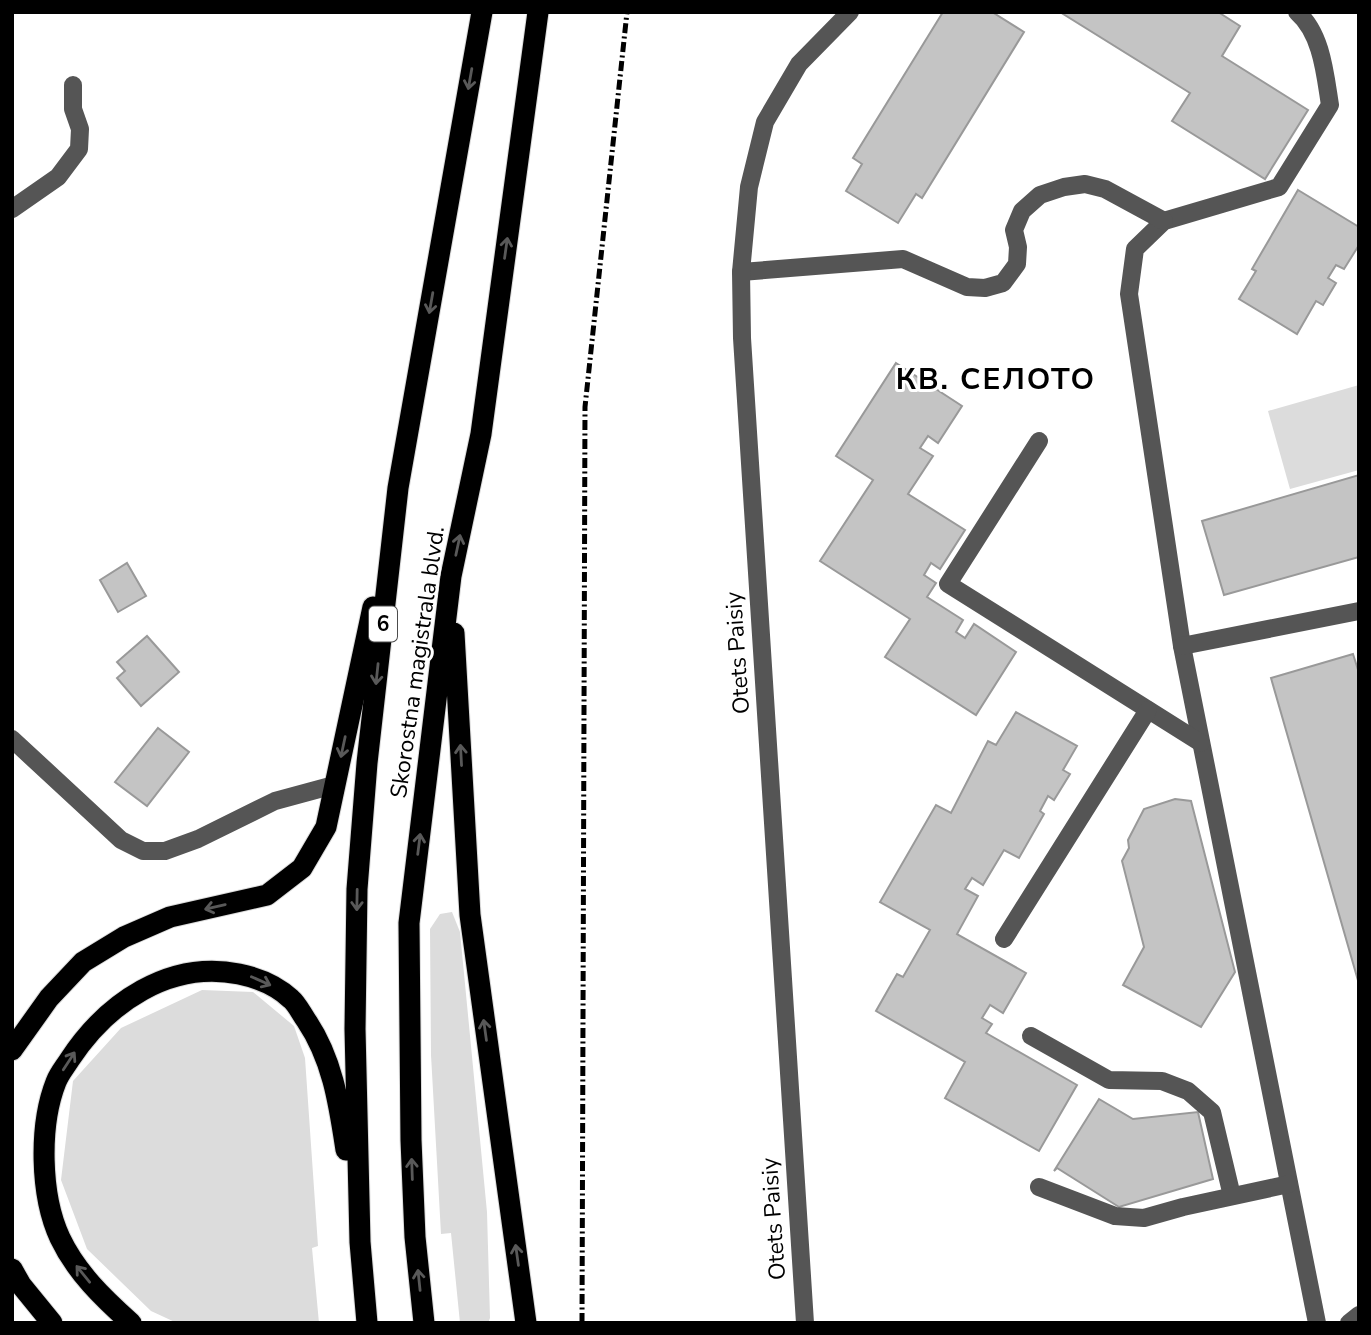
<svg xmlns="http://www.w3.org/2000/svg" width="1371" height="1335" font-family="'Nunito Sans',sans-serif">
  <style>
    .green { fill: #dcdcdc }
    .building { fill: #c4c4c4; stroke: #999; stroke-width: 2 }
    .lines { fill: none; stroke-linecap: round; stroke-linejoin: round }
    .highway-casing { stroke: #dbdbdb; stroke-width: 23 }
    .minor { stroke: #555; stroke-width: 18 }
    .highway { stroke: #000; stroke-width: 21 }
    .rail { stroke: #000; stroke-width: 5; stroke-dasharray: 10 3.5 2 3.5; stroke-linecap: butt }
    .oneway { stroke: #595959 }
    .labels { text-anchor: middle; stroke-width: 6; stroke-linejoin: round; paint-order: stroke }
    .shield { fill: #fff; stroke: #4c4c4c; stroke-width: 2 }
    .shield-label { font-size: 21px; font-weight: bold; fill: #000 }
    .street-label { font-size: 23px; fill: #000; stroke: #fff }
    .district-label { font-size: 30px; font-weight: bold; letter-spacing: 2px; fill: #000; stroke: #fff }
  </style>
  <rect width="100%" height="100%" fill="#fff"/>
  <g class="green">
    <path d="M1359,385V470L1290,489L1268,411Z"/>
    <path d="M452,912L460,932L487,1212L490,1318L488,1323H460L451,1233L441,1234L431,1055L430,929L440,914Z"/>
    <path d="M202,990L253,992L294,1026L305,1058L318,1246L312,1248L319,1323H177L151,1311L87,1249L61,1180L73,1081L121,1028Z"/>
  </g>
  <g class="building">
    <path d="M943,12H992L1024,32L922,198L916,194L898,223L846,191L862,164L853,158Z"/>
    <path d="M1060,12H1218L1240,26L1222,56L1308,110L1265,179L1172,121L1190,93Z"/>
    <path d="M1298,190L1359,227V245L1344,269L1336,265L1328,278L1336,283L1323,305L1316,301L1297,334L1239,299L1256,271L1252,269Z"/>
    <path d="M896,363L962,406L938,443L928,436L920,448L933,456L908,494L965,530L940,569L931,563L924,575L936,583L927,597L963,620L956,632L965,638L974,624L1016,652L976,715L885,657L910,619L820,561L873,480L836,456Z"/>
    <path d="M1359,475V557L1224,595L1202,521Z"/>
    <path d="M127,563L146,596L118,612L100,580Z"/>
    <path d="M147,636L179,672L141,706L117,678L125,671L117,662Z"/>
    <path d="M1353,654L1359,673V984L1271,678Z"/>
    <path d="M1016,712L1077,746L1063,770L1070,774L1054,800L1048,796L1040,811L1044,814L1019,858L1004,850L983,885L972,878L965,889L978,896L957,934L1026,973L1003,1013L990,1005L982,1018L992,1024L986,1033L1077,1085L1039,1151L945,1098L965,1062L876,1011L897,974L903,977L930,930L880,902L936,805L951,813L988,741L996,745Z"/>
    <path d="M158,728L189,752L147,806L115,782Z"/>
    <path d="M1175,799L1191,801L1235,972L1201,1027L1123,985L1144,947L1122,861L1129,848L1128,840L1144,809Z"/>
    <path d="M1099,1099L1133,1119L1198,1112L1213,1179L1119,1207L1057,1168L1054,1171Z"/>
  </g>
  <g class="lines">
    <g class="highway-casing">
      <g id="highway">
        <path d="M454,633L470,915L526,1323"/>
        <path d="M12,1050L49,998L83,962L124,937L170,917L267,895L302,868L326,827L373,607"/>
        <path d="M12,1269L21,1285L52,1323"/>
        <path d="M131,1323C103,1298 76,1272 60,1238C40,1195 39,1125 56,1082C59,1074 65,1067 70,1059C107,1003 169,960 239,974C258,978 276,985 291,999C297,1004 301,1013 306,1020C333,1060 339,1104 346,1150"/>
        <path d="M367,1323L360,1242L355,1029L357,889L367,763L398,488L482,12"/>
        <path d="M424,1323L415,1237L411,1140L409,923L451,576L481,434L538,12"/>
      </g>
    </g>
    <g class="minor">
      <path d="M1297,12C1322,34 1325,74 1330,105L1279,187L1164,221L1135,249L1129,294L1182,646L1317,1323"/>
      <path d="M12,209L58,177L79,149L80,129L73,109V85"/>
      <path d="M741,272L903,259L967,287L985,288L1003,283L1017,264L1018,247L1014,230L1022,211L1040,195L1064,187L1085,184L1105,189L1164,221"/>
      <path d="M1039,441L948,584L1201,743"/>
      <path d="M1182,646L1359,611"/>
      <path d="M12,739L121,840L143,851H165L198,839L275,801L334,785"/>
      <path d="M1004,939L1148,710"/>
      <path d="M1031,1036L1109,1080L1162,1081L1188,1091L1212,1112L1232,1196"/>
      <path d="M1039,1187L1115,1216L1144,1218L1183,1207L1289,1184"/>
      <path d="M805,1323L742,338L741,272L749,187L765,122L799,64L850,12"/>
      <path d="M1349,1323L1359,1315"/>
    </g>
    <use href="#highway" class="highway"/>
    <path class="rail" d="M582,1323L585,407L627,12"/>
  </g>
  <defs><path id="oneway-shaft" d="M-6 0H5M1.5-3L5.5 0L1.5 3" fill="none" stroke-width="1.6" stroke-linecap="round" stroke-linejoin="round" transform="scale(1.75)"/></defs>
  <g class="oneway">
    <use href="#oneway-shaft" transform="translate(470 79) rotate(100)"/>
    <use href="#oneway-shaft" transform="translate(506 248) rotate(-82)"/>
    <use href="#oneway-shaft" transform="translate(431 303) rotate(100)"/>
    <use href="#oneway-shaft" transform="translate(458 545) rotate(-78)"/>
    <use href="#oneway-shaft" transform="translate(377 674) rotate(96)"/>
    <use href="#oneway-shaft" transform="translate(343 747) rotate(102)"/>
    <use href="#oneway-shaft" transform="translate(461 755) rotate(-93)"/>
    <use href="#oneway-shaft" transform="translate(419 844) rotate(-83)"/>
    <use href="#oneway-shaft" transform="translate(357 900) rotate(91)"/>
    <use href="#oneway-shaft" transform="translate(215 907) rotate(167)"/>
    <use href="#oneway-shaft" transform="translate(261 981) rotate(24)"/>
    <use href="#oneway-shaft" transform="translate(485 1030) rotate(-98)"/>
    <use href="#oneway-shaft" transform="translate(69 1061) rotate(-57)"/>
    <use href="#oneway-shaft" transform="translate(412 1169) rotate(-92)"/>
    <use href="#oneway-shaft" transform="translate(517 1255) rotate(-98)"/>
    <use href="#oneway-shaft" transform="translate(83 1274) rotate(-129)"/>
    <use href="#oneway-shaft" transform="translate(419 1280) rotate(-96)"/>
  </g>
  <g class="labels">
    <rect class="shield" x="369" y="606.5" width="28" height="35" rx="5"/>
    <g class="shield-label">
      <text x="383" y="631">6</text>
    </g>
    <g class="street-label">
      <text transform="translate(737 653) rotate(-94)" y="8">Otets Paisiy</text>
      <text transform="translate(417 662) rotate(-82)" y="8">Skorostna magistrala blvd.</text>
      <text transform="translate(773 1219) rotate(-94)" y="8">Otets Paisiy</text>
    </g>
    <g class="district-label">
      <text x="996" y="389">КВ. СЕЛОТО</text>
    </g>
  </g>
  <rect width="1371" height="1335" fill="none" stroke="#000000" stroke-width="28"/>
</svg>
